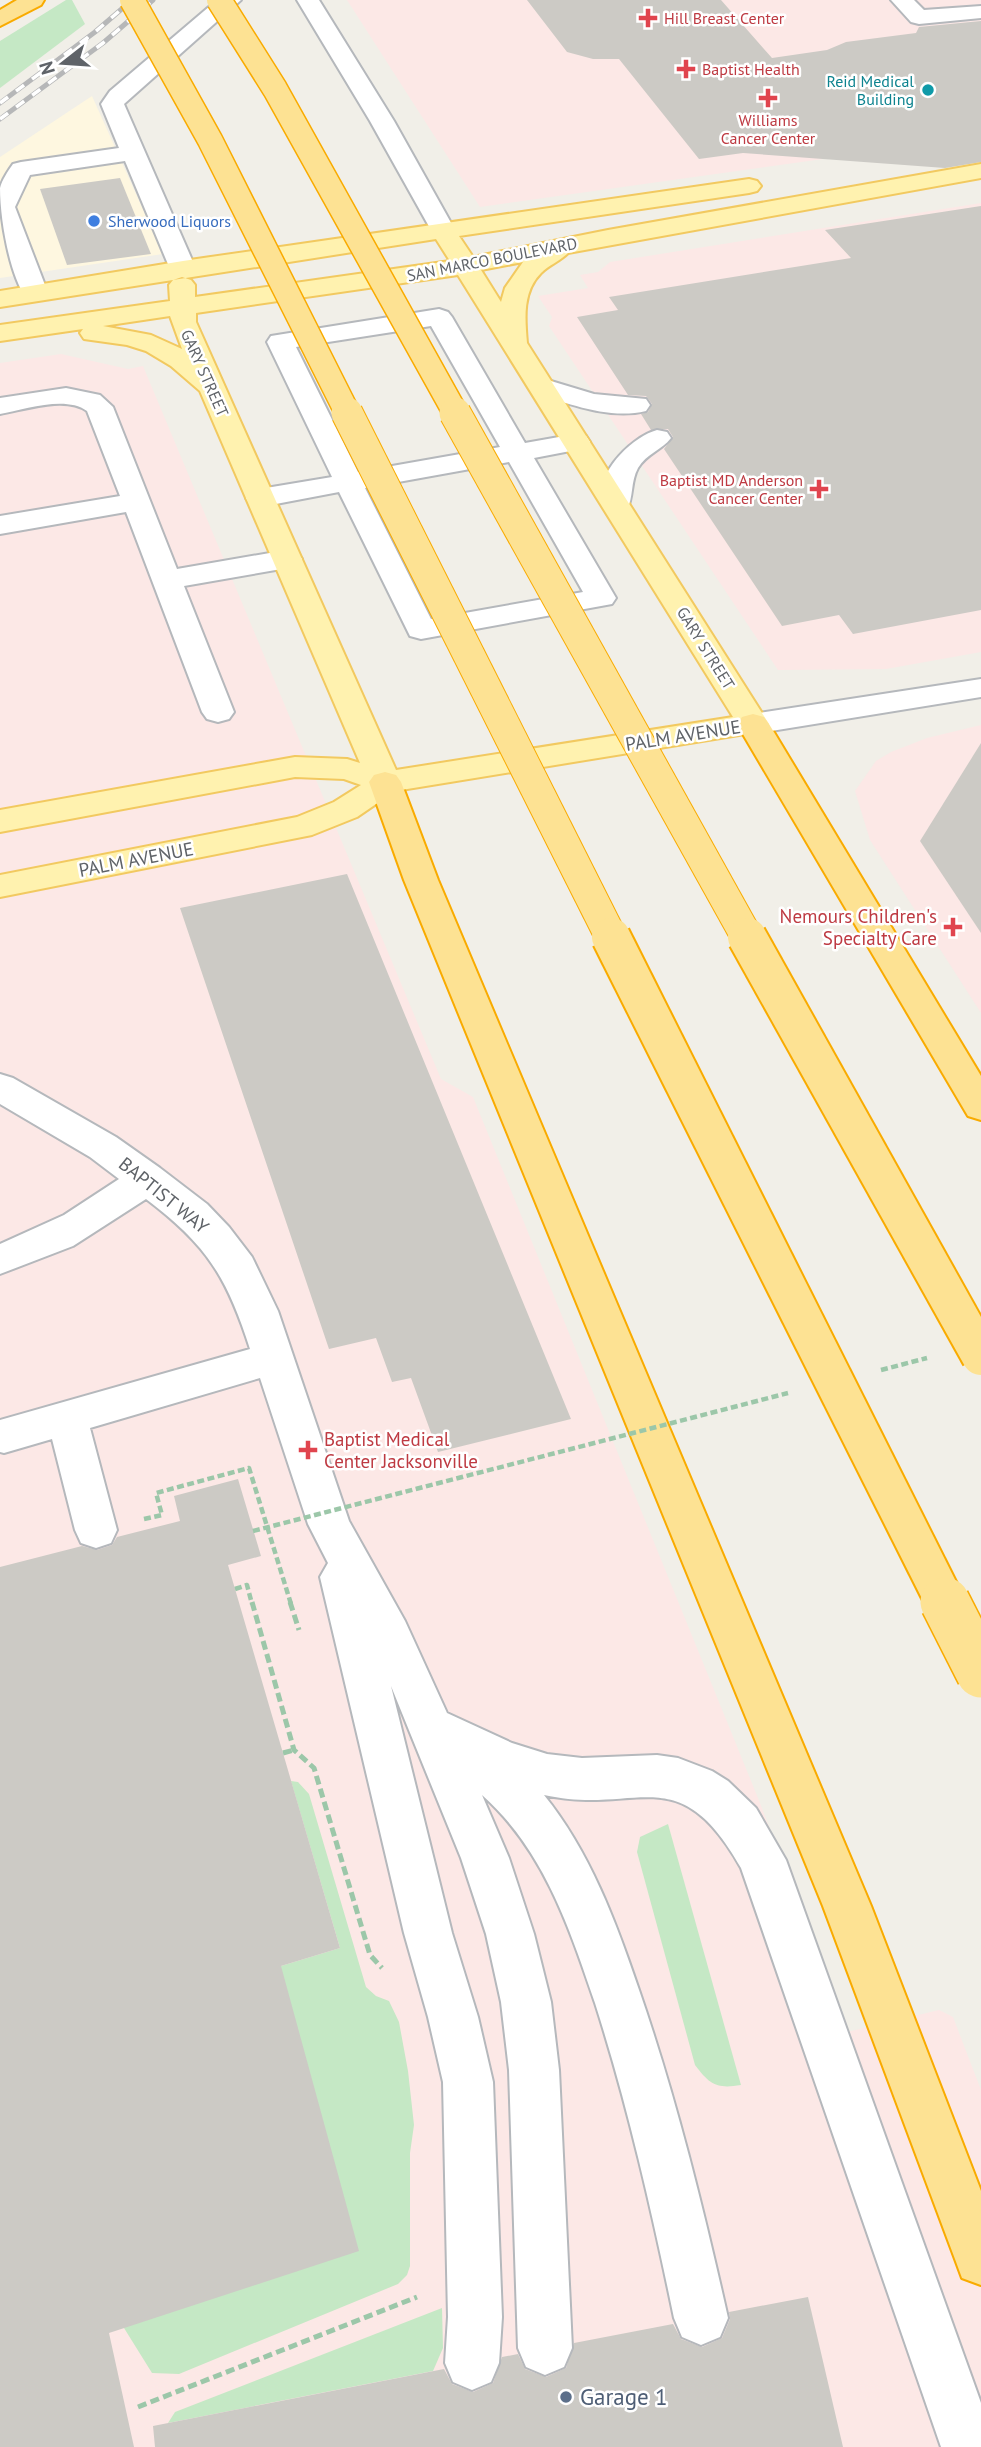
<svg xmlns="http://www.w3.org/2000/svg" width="981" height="2447" font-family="'PT Sans',sans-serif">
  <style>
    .commercial { fill: #fef7e0 }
    .medical { fill: #fce8e6 }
    .green { fill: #c5e8c5 }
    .building { fill: #cccac5 }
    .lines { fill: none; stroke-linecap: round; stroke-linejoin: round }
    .minor-casing { stroke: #b5b8bc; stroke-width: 4 }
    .major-casing { stroke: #f2c960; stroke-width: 4 }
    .highway-casing { stroke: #f9ab00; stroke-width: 4 }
    .path-far1 { stroke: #9cc7a9; stroke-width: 4.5; stroke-dasharray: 7 3.5; stroke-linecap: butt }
    .path { stroke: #9cc7a9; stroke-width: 5; stroke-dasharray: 9 4.5; stroke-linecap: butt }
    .minor { fill: #fff; fill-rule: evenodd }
    .major { fill: #fff2af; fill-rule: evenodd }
    .highway { fill: #fde293; fill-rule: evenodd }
    .rail-casing { stroke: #b6b7b8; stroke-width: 5 }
    .rail { stroke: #fff; stroke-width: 3.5; stroke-dasharray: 10; stroke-linecap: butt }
    .highway-bridge-far3-casing { stroke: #f9ab00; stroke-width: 27; stroke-linecap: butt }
    .highway-bridge-far2-casing { stroke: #f9ab00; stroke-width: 33; stroke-linecap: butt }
    .highway-bridge-far1-casing { stroke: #f9ab00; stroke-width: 42; stroke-linecap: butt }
    .highway-bridge-casing { stroke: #f9ab00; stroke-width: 52; stroke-linecap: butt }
    .path-bridge { stroke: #9cc7a9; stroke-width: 4.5; stroke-dasharray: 7 3.5; stroke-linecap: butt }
    .highway-bridge-far3 { stroke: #fde293; stroke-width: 24 }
    .highway-bridge-far2 { stroke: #fde293; stroke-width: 31 }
    .highway-bridge-far1 { stroke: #fde293; stroke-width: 38 }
    .highway-bridge { stroke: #fde293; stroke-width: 49 }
    .health-dot { fill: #e0444e; stroke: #fff; stroke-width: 2.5 }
    .culture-dot { fill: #0f9aa8; stroke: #fff; stroke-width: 2.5 }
    .shop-dot { fill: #3f7fe0; stroke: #fff; stroke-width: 2.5 }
    .service-dot { fill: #5c6f8a; stroke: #fff; stroke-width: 2.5 }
    .labels { text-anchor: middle; stroke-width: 5; stroke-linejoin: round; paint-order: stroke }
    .far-health-label { font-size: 16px; fill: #be3a42; stroke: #fff; text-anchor: start }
    .far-culture-label { font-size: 16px; fill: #0d838f; stroke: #fff; text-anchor: end }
    .far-shop-label { font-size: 16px; fill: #366cbe; stroke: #fff; text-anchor: start }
    .far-street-label { font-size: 16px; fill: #5f6368; stroke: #fff }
    .street-label { font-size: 19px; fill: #5f6368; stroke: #fff }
    .health-label { font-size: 19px; fill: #be3a42; stroke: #fff; text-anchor: end }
    .near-service-label { font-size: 23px; fill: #4e5e75; stroke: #fff; text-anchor: start }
  </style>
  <rect width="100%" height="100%" fill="#f1efe8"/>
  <path class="commercial" d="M92,96L163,254L0,278V157Z"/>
  <g class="medical">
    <path d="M347,0H981V137L480,207Z"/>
    <path d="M981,203V652L886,669L778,670L549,326L552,317L538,296L588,288L580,275L598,272L610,262Z"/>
    <path d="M61,354L128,369L143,366L441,1079L473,1097L760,1803L847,2032L939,2010L953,2017L981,2090V2447H0V363Z"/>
    <path d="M981,725V1013L870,840L855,791L876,761L891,752L927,738Z"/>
  </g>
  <g class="green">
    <path d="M66,0H72L85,24L0,88V41Z"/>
    <path d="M291,1781L298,1782L309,1794L366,1987L376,1996L389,2001L399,2022L408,2071L414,2125L410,2153V2266L407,2275L398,2284L179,2374L152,2373L124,2328L281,1966L340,1948Z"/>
    <path d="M668,1824L741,2085C717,2089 710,2085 695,2065L637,1852L640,1837Z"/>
    <path d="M442,2308L443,2348L433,2371L168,2423L175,2412Z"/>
  </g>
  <g class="building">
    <path d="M527,0H721L772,58L827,50L846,42L916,33L919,27L981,21V162L945,168L743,153L699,159L619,59H593L567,52Z"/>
    <path d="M120,178L151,254L67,265L40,189Z"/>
    <path d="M981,206V610L853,634L839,615L782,626L664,449L673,437L668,429L651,430L641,414L648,412L652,404L646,396L628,395L577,317L618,310L609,297L851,258L825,230Z"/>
    <path d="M981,743V933L920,841Z"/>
    <path d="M347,874L571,1419L438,1452L411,1378L392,1382L376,1338L329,1349L180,908Z"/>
    <path d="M238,1479L261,1556L228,1565L340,1948L281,1966L359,2251L109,2333L134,2447H0V1567L82,1546L97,1550L112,1545L117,1537L180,1521L174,1496Z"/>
    <path d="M808,2297L843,2447H155L153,2426L444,2369L452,2384L473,2392L493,2383L502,2357L518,2354L525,2369L546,2377L566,2368L574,2343L673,2324L681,2339L702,2347L722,2338L730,2319L729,2312Z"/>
  </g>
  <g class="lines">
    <g class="minor-casing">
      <g id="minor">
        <path d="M217,0H241L124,104L196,269L192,274L183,277L174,274L170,269L125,161L30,175L15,207L48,293L44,298L35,301L26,298C9,273 0,218 0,188C2,180 8,171 13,164L21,162L119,148L101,104L110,91Z"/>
        <path d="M297,0H319L394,121L455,230L452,235L443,237L434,235L431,230L370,121Z"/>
        <path d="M891,0H914L924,10L981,6V18L919,24L911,22Z"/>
        <path d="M439,309L448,312L452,317L525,443L576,434L586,436L590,442L586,448L534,458L616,598L612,604L421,639L410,636L339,492L260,507L250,504L246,498L250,492L260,489L332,477L267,342L271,336ZM431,326L500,447L358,472L296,347ZM509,462L583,592L431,619L365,488Z"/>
        <path d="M541,378L594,394L646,399L650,405L646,411C608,420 567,403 532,392L528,386L532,380Z"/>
        <path d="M66,388L100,395L113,407L177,569L287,550L297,553L302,559L297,565L287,568L184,586L234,712L229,719L218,722L207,719L202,712L126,512L0,534V516L120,496L87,411C65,395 24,410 0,414V398Z"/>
        <path d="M657,430L667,432L671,438C662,450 646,454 638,468C630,482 634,499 626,511L616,514L606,511C586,482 630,437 657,430Z"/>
        <path d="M981,679V697L753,734L742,731L737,724L742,717L753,714Z"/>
        <path d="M0,1074L13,1078L116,1137L160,1168L207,1204L229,1227L252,1257L278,1311L349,1521L405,1621L447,1713L512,1743L547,1754L582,1758L657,1755L678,1758L712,1771L728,1781L756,1808L786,1860L981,2403V2447H941L741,1868C678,1756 638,1816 544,1795C590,1852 616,1922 639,1990C676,2097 703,2207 728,2318L720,2337L701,2345L682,2337L674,2318C652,2212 628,2106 595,2003C569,1927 544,1850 482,1795L509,1858L534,1934L551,2002L559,2070L572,2348L564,2367L545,2375L526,2367L518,2348L509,2070L501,2002L486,1934L461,1858L391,1686L452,1933L478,2017L493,2082L502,2317L499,2363L491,2382L472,2390L453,2382L445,2363L448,2317L443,2082L428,2017L404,1933L320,1577L328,1563L308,1524L260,1378L90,1428L117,1530L111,1543L96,1548L81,1543L75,1530L52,1439L4,1453L0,1452V1420L250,1349C227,1277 207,1245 146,1199L73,1246L0,1274V1244L64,1215L119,1179L90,1157L0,1104Z"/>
      </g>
    </g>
    <g class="major-casing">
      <path id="major" d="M981,164V178L568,253C560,261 549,265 541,273C522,292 525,319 527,343L769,724L764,731L395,791L357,817L312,835L0,897V875L297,817L334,802L361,785L344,779L295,777L0,832V810L295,757L347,759L360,763L200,391L171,366L146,351L127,345L84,339L80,333L83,329L0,341V325L170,301L169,285L173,280L182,277L191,280L195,285V297L450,261L436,239L0,307V291L183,261L749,179L757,181L761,186L757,191L749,193L459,236L473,257L608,230ZM523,262L505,288L501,302L481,270ZM458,275L733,717L396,770L196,322V313ZM170,316L182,349L151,335L103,326Z"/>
    </g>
    <g class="highway-casing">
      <g id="highway">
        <path d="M17,0H44L41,5L0,26V10Z"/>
        <path d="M753,714L764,717L769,724L981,1076V1120L968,1116L737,724L742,717Z"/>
        <path d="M385,772L396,775L401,782L438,880L871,1906L981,2191V2285L962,2278L955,2259L823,1906L404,880L369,782L374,775Z"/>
      </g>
    </g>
    <g class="path-far1">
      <path d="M144,1519L162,1515L156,1493L249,1468L291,1604"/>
      <path d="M235,1589L247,1585L252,1604"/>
    </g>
    <g class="path">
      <path d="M252,1602L294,1750L314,1768L370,1955L382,1968"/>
      <path d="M290,1602L299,1630"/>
      <path d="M283,1753L294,1750"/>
      <path d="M138,2407L417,2297"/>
    </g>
    <use href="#minor" class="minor"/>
    <use href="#major" class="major"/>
    <use href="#highway" class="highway"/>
    <g class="rail-casing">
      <g id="rail">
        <path d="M0,103L95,32L132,0"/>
        <path d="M0,119L103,43L153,0"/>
      </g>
    </g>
    <use href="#rail" class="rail"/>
    <g class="highway-bridge-far3-casing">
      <g id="highway-bridge-far3">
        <path d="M132,0L210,140L348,414"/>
        <path d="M219,0L275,89L456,414"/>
      </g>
    </g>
    <g class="highway-bridge-far2-casing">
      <g id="highway-bridge-far2">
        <path d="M347,413L612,939"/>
        <path d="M455,413L748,939"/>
      </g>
    </g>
    <g class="highway-bridge-far1-casing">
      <g id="highway-bridge-far1">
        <path d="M611,937L946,1604"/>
        <path d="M747,937L981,1356"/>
      </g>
    </g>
    <g class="highway-bridge-casing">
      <path id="highway-bridge" d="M945,1602L981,1673"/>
    </g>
    <g class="path-bridge">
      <path d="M881,1370L927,1358"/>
      <path d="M253,1531L788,1393"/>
    </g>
    <use href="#highway-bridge-far3" class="highway-bridge-far3"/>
    <use href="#highway-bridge-far2" class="highway-bridge-far2"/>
    <use href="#highway-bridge-far1" class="highway-bridge-far1"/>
    <use href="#highway-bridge" class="highway-bridge"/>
  </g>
  <g class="health-dot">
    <path d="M644.5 7.5h7v7h7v7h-7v7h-7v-7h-7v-7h7z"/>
    <path d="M682.5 58.5h7v7h7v7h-7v7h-7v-7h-7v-7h7z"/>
    <path d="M764.5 87.5h7v7h7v7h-7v7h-7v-7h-7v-7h7z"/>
    <path d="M815.5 478.5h7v7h7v7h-7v7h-7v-7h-7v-7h7z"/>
    <path d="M949.5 916.5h7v7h7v7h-7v7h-7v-7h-7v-7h7z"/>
    <path d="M304.5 1439.5h7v7h7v7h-7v7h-7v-7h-7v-7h7z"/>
  </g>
  <circle class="culture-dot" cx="928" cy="90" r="7"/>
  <circle class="shop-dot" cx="94" cy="221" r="7"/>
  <circle class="service-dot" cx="566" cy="2397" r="7"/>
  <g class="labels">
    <g class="far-health-label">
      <text x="664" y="24">Hill Breast Center</text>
      <text x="702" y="75">Baptist Health</text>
      <text x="768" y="126" text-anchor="middle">Williams<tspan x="768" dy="18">Cancer Center</tspan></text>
      <text x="803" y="486" text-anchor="end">Baptist MD Anderson<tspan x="803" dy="18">Cancer Center</tspan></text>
    </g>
    <g class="far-culture-label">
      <text x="914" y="87">Reid Medical<tspan x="914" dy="18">Building</tspan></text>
    </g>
    <g class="far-shop-label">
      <text x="108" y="227">Sherwood Liquors</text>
    </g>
    <g class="far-street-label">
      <text transform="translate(492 259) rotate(-11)" y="6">SAN MARCO BOULEVARD</text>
      <text transform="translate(205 373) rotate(66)" y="6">GARY STREET</text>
      <text transform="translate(706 648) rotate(58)" y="6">GARY STREET</text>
    </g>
    <g class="street-label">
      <text transform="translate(683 735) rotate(-9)" y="7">PALM AVENUE</text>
      <text transform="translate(136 859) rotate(-11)" y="7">PALM AVENUE</text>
      <text transform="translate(164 1195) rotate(39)" y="7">BAPTIST WAY</text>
    </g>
    <g class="health-label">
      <text x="937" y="923">Nemours Children's<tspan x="937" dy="22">Specialty Care</tspan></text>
      <text x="324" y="1446" text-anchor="start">Baptist Medical<tspan x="324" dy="22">Center Jacksonville</tspan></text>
    </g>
    <g class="near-service-label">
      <text x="580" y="2405">Garage 1</text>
    </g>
  </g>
  <g transform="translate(63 63) rotate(253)" stroke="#ffffff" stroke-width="5" paint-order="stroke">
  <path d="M0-5L12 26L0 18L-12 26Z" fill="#5f6368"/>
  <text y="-10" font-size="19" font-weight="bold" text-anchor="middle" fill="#5f6368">N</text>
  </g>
</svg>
